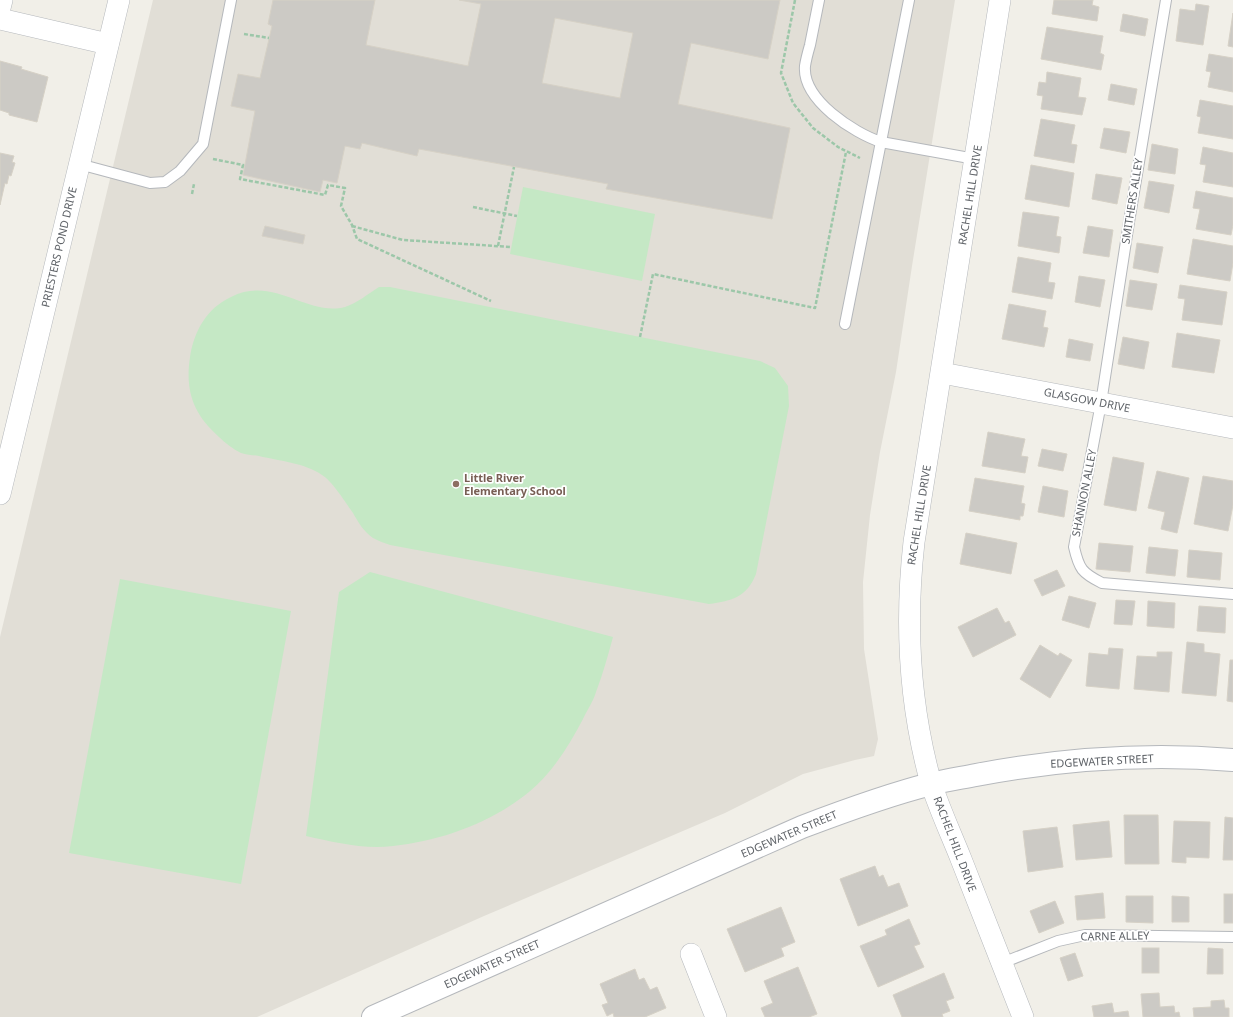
<svg xmlns="http://www.w3.org/2000/svg" width="1233" height="1017" font-family="'Noto Sans',sans-serif">
  <style>
    .education { fill: #e1ded6 }
    .green { fill: #c5e8c5 }
    .building { fill: #cccac5; stroke: #d6d1c6; fill-rule: evenodd }
    .lines { fill: none; stroke-linecap: round; stroke-linejoin: round }
    .service-casing { stroke: #b5b8bc; stroke-width: 12 }
    .minor-casing { stroke: #b5b8bc; stroke-width: 22 }
    .tertiary-casing { stroke: #b5b8bc; stroke-width: 24 }
    .path { stroke: #9cc7a9; stroke-width: 2.5; stroke-dasharray: 4 2; stroke-linecap: butt }
    .service { stroke: #fff; stroke-width: 10 }
    .minor { stroke: #fff; stroke-width: 21 }
    .tertiary { stroke: #fff; stroke-width: 22 }
    .education-dot { fill: #8d6e63; stroke: #fff; stroke-width: 1.5 }
    .labels { text-anchor: middle; stroke-width: 3.5; stroke-linejoin: round; paint-order: stroke }
    .street-label { font-size: 11px; fill: #5f6368; stroke: #fff }
    .education-label { font-size: 11px; font-weight: bold; fill: #785e54; stroke: #fff; text-anchor: start }
  </style>
  <rect width="100%" height="100%" fill="#f1efe8"/>
  <path class="education" d="M153,0H955L912,266L896,372L880,452L870,515L863,582L864,649L878,739L874,756L855,760L803,774L725,813L484,916L257,1017H0V637Z"/>
  <g class="green">
    <path d="M523,187L655,214L642,281L510,254Z"/>
    <path d="M379,287H390L760,361L775,368L788,386L789,406L756,574C747,597 732,601 709,604L390,545C385,543 378,541 373,538C364,532 358,522 353,513C346,503 332,481 322,475C305,463 280,461 259,456C253,455 247,455 241,453C233,449 225,443 219,437C193,414 185,391 190,357C194,331 207,308 231,297C274,275 307,317 345,307C357,303 368,294 379,287Z"/>
    <path d="M370,572L613,637C608,655 603,674 596,692C593,702 587,710 583,719C569,746 552,773 529,792C491,823 441,841 393,846C364,850 334,842 306,836L339,592Z"/>
    <path d="M120,579L291,611L241,884L69,853Z"/>
  </g>
  <g class="building">
    <path d="M273,0H375L366,45L468,66L481,4L459,0H780L768,59L691,43L678,104L790,128L772,219L606,189L608,184L419,149L417,156L362,143L360,149L345,146L337,183L323,180L320,192L243,175L255,111L231,106L238,74L260,78L272,26L268,24ZM555,18L633,33L620,98L542,83Z"/>
    <path d="M1054,0H1093L1092,5L1099,7L1097,21L1052,14Z"/>
    <path d="M1196,4L1209,6L1203,45L1176,41L1180,9L1195,11Z"/>
    <path d="M1233,13V47L1228,46Z"/>
    <path d="M1123,14L1148,19L1145,36L1120,31Z"/>
    <path d="M1047,27L1103,36L1100,53L1104,55L1101,70L1041,59Z"/>
    <path d="M1209,54L1233,58V92L1208,87L1211,72L1206,71Z"/>
    <path d="M0,61L22,67L21,69L48,77L37,122L9,115V113L0,110Z"/>
    <path d="M1047,72L1081,78L1078,97L1086,98L1082,115L1041,109L1043,96L1037,95L1039,82L1046,83Z"/>
    <path d="M1111,84L1137,89L1134,105L1108,100Z"/>
    <path d="M1200,100L1233,106V139L1198,133L1201,117L1197,116Z"/>
    <path d="M1041,119L1075,125L1071,144L1077,145L1074,163L1034,156Z"/>
    <path d="M1104,128L1130,132L1126,153L1100,148Z"/>
    <path d="M1152,144L1178,149L1175,174L1148,170Z"/>
    <path d="M1203,147L1233,153V187L1203,182L1206,165L1200,164Z"/>
    <path d="M0,153L14,156L12,162L15,163L11,176L9,175L7,184L5,183L0,205Z"/>
    <path d="M1031,165L1074,173L1069,207L1025,199Z"/>
    <path d="M1096,174L1122,178L1117,204L1092,199Z"/>
    <path d="M1149,181L1174,185L1169,213L1144,208Z"/>
    <path d="M1196,191L1233,198V225L1231,235L1196,229L1200,209L1193,208Z"/>
    <path d="M1023,212L1059,217L1056,236L1061,237L1059,253L1018,246Z"/>
    <path d="M265,226L305,235L303,244L262,236Z"/>
    <path d="M1088,226L1113,230L1109,257L1083,253Z"/>
    <path d="M1193,239L1233,246V263L1230,281L1187,274Z"/>
    <path d="M1137,243L1163,247L1158,273L1133,268Z"/>
    <path d="M1018,257L1051,263L1048,282L1055,283L1052,299L1012,292Z"/>
    <path d="M1079,276L1105,280L1100,307L1075,302Z"/>
    <path d="M1130,280L1157,284L1152,310L1126,306Z"/>
    <path d="M1180,285L1227,292L1222,325L1182,320L1185,299L1178,298Z"/>
    <path d="M1009,304L1046,311L1043,327L1048,328L1044,347L1002,339Z"/>
    <path d="M1177,333L1220,340L1214,373L1172,367Z"/>
    <path d="M1123,337L1149,342L1144,369L1118,364Z"/>
    <path d="M1069,339L1093,344L1090,361L1066,357Z"/>
    <path d="M988,432L1025,439L1021,456L1028,457L1025,473L982,466Z"/>
    <path d="M1042,449L1067,454L1063,471L1038,466Z"/>
    <path d="M1113,457L1144,463L1136,511L1104,505Z"/>
    <path d="M1157,471L1189,478L1177,533L1161,529L1165,512L1148,508Z"/>
    <path d="M1203,476L1233,481V505L1228,531L1194,524Z"/>
    <path d="M975,478L1024,486L1021,503L1025,504L1023,516H1020V520L969,511Z"/>
    <path d="M1043,486L1068,491L1064,517L1038,512Z"/>
    <path d="M966,533L1017,543L1011,574L960,564Z"/>
    <path d="M1099,543L1133,546L1130,572L1096,569Z"/>
    <path d="M1149,547L1178,550L1175,576L1146,573Z"/>
    <path d="M1189,550L1222,553L1220,580L1187,577Z"/>
    <path d="M1057,570L1065,586L1042,596L1034,580Z"/>
    <path d="M1069,596L1096,603L1089,628L1062,620Z"/>
    <path d="M1116,600L1135,601L1132,625L1114,624Z"/>
    <path d="M1148,601L1175,603L1174,628L1147,626Z"/>
    <path d="M1199,606L1226,608L1225,633L1197,631Z"/>
    <path d="M997,608L1005,623L1009,621L1016,635L973,657L958,627Z"/>
    <path d="M1187,642L1204,644V652L1220,654L1216,696L1182,693Z"/>
    <path d="M1040,645L1058,656L1060,653L1072,660L1050,698L1020,679Z"/>
    <path d="M1109,648L1123,649L1119,689L1086,686L1089,653L1108,655Z"/>
    <path d="M1157,652H1172L1169,692L1134,689L1137,656L1157,657Z"/>
    <path d="M1230,660H1233V702L1227,701Z"/>
    <path d="M1124,815H1158L1159,864H1125Z"/>
    <path d="M1225,817L1233,818V860H1223Z"/>
    <path d="M1109,821L1112,857L1076,860L1073,825Z"/>
    <path d="M1174,821L1210,822L1209,858L1186,857V863L1172,862Z"/>
    <path d="M1057,827L1063,867L1028,872L1023,831Z"/>
    <path d="M875,866L879,877L883,875L888,887L899,883L908,906L858,926L840,879Z"/>
    <path d="M1103,893L1105,918L1077,920L1075,896Z"/>
    <rect x="1224" y="894" width="9" height="29"/>
    <path d="M1126,896H1153V923L1126,922Z"/>
    <path d="M1172,896L1189,897V922H1172Z"/>
    <path d="M1055,901L1064,923L1039,933L1030,911Z"/>
    <path d="M781,907L795,942L781,948L784,956L745,972L727,929Z"/>
    <path d="M909,919L920,944L914,946L924,967L878,987L860,946L887,935L885,930Z"/>
    <rect x="1142" y="948" width="17" height="25"/>
    <path d="M1208,948L1223,949V974H1207Z"/>
    <path d="M1075,953L1083,976L1068,981L1060,958Z"/>
    <path d="M798,967L817,1014L809,1017H765L761,1008L773,1003L764,981Z"/>
    <path d="M635,969L639,980L644,978L650,990L657,987L666,1008L645,1017H614L613,1013L607,1016L602,1005L608,1003L600,984Z"/>
    <path d="M944,973L954,998L946,1001L950,1011L942,1014L943,1017H902L893,995Z"/>
    <path d="M1159,993L1160,1007L1174,1006L1175,1013L1179,1012L1180,1017H1143L1141,994Z"/>
    <path d="M1224,1000L1225,1008H1229V1017H1194L1193,1008L1211,1007V1001Z"/>
    <path d="M1112,1003L1114,1013L1128,1011L1129,1017H1094L1092,1006Z"/>
  </g>
  <g class="lines">
    <g class="service-casing">
      <g id="service">
        <path d="M819,0C816,15 813,30 810,45C808,52 806,59 805,66C802,100 854,133 881,142L975,159"/>
        <path d="M1166,0L1129,222L1101,403L1074,547C1079,569 1082,573 1102,583L1233,594"/>
        <path d="M79,164L150,183L165,182L180,171L203,144L231,0"/>
        <path d="M845,324L909,0"/>
        <path d="M1002,963L1058,941L1085,935L1233,937"/>
      </g>
    </g>
    <g class="minor-casing">
      <g id="minor">
        <path d="M1000,0L914,542C905,623 909,704 931,783C939,808 951,834 961,859C982,912 1002,964 1023,1017"/>
        <path d="M0,8L2,0"/>
        <path d="M0,19L108,44"/>
        <path d="M942,373L1233,428"/>
        <path d="M0,494L119,0"/>
        <path d="M691,954L716,1017"/>
      </g>
    </g>
    <g class="tertiary-casing">
      <path id="tertiary" d="M373,1017L802,827C844,811 887,795 931,784C946,780 961,778 976,775C1061,759 1147,753 1233,760"/>
    </g>
    <g class="path">
      <path d="M795,0L781,73L793,103L813,128L838,147L860,158"/>
      <path d="M244,34L269,38"/>
      <path d="M213,159L243,165L240,179L325,195L328,185L345,188L341,206L352,225L357,239L491,301"/>
      <path d="M192,194L194,184"/>
      <path d="M473,207L517,216"/>
      <path d="M352,226L403,240L511,247"/>
      <path d="M498,246L514,167"/>
      <path d="M640,337L653,274L815,308L846,152"/>
    </g>
    <use href="#service" class="service"/>
    <use href="#minor" class="minor"/>
    <use href="#tertiary" class="tertiary"/>
  </g>
  <circle class="education-dot" cx="456" cy="484" r="4"/>
  <g class="labels">
    <g class="street-label">
      <text transform="translate(970 195) rotate(-81)" y="4">RACHEL HILL DRIVE</text>
      <text transform="translate(1132 201) rotate(-81)" y="4">SMITHERS ALLEY</text>
      <text transform="translate(59 247) rotate(-77)" y="4">PRIESTERS POND DRIVE</text>
      <text transform="translate(1087 400) rotate(11)" y="4">GLASGOW DRIVE</text>
      <text transform="translate(1084 493) rotate(-79)" y="4">SHANNON ALLEY</text>
      <text transform="translate(919 515) rotate(-81)" y="4">RACHEL HILL DRIVE</text>
      <text transform="translate(1102 761) rotate(-3)" y="4">EDGEWATER STREET</text>
      <text transform="translate(789 834) rotate(-23)" y="4">EDGEWATER STREET</text>
      <text transform="translate(955 844) rotate(69)" y="4">RACHEL HILL DRIVE</text>
      <text transform="translate(1115 936) rotate(-1)" y="4">CARNE ALLEY</text>
      <text transform="translate(492 964) rotate(-24)" y="4">EDGEWATER STREET</text>
    </g>
    <g class="education-label">
      <text x="464" y="482">Little River<tspan x="464" dy="13">Elementary School</tspan></text>
    </g>
  </g>
</svg>
